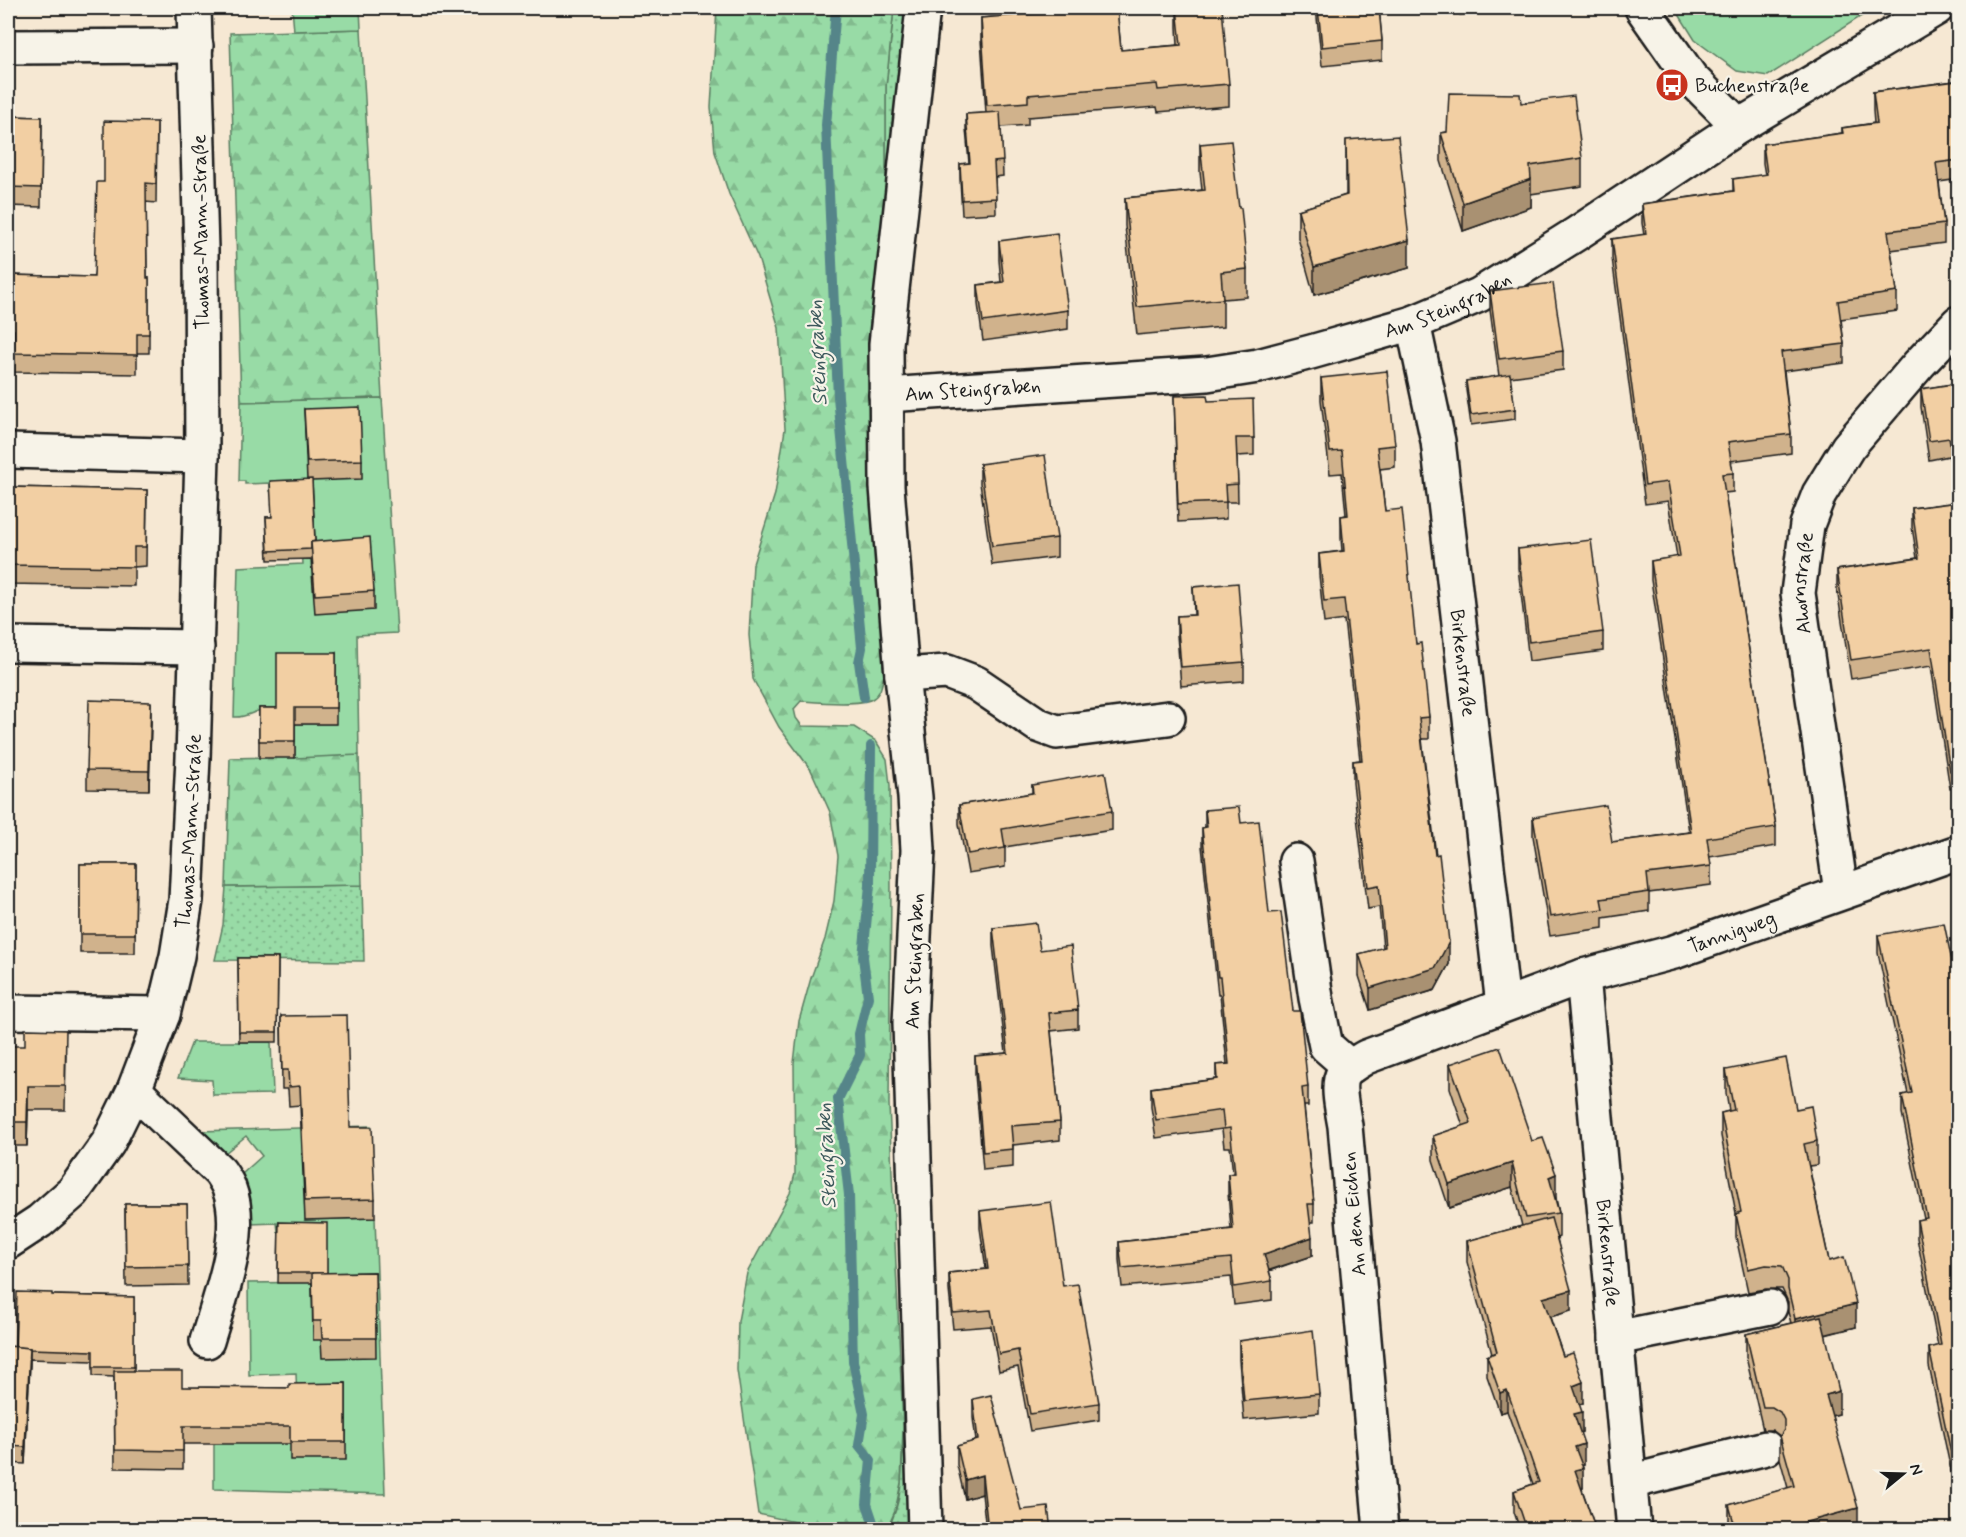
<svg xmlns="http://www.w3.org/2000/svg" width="1966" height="1537" font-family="Mynerve,sans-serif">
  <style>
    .grass { fill: url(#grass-dots); stroke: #5a7c61; stroke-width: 1.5 }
    .forest { fill: url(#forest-firs); stroke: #5a7c61; stroke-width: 1.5 }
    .green { fill: #98dba6; stroke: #5a7c61; stroke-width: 1.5 }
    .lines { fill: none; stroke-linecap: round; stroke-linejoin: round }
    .stream { stroke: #548589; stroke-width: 10 }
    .minor-casing { stroke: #1c1c1c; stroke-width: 38 }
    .minor { stroke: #f7f3e8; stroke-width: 33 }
    .wall { fill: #d0b28c; stroke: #1c1c1c; stroke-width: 1.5 }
    .shaded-wall { fill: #a99172; stroke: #1c1c1c; stroke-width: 1.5 }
    .building { fill: #f2cfa3; stroke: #1c1c1c; stroke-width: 1.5 }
    .labels { text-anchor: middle; stroke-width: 4.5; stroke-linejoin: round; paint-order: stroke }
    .poi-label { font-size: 20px; fill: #1c1c1c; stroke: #f7f3e8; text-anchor: start }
    .street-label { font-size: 20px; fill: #1c1c1c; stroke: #f7f3e8 }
    .water-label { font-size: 21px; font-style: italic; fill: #3d595c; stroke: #f7f3e8 }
  </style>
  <defs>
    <pattern id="grass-dots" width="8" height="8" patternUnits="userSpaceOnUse" patternTransform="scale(1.5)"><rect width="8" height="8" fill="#98dba6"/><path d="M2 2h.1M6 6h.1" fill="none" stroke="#82bb8e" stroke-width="1.8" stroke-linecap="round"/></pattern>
    <pattern id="forest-firs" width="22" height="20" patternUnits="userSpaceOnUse" patternTransform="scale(1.5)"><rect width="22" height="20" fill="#98dba6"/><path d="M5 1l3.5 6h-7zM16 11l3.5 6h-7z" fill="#82bb8e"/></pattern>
  </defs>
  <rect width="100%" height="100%" fill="#f6e8d3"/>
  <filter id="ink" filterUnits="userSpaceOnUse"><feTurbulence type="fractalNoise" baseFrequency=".0167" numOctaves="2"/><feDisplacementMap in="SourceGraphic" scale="12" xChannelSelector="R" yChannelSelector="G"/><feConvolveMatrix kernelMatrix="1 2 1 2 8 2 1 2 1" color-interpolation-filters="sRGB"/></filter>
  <g filter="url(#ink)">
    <g class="grass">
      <path d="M894,8H905L893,152L886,195V87Z"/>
      <path d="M362,885L364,961L215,960L223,925L226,887Z"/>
      <path d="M903,1427L908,1522L906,1529L887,1530C905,1500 902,1460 903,1427Z"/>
    </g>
    <g class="forest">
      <path d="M717,8H894L886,87V195L875,289L869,387L884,675C882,684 881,694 872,699C860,706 816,702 801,701L794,709L796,718L802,726L854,727L876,741L887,759L890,785L891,888L889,1104L903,1427L901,1483L895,1511L887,1529H826L758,1514L737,1370L738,1321L747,1273L790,1193L795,1174L794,1063L799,1021L811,978L825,939L834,901L838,856L830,812L811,770L779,727L753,679L749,635L753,564L775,494L785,429L779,328L758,258L729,194L715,152L711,107Z"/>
      <path d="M361,29L382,398L241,402L230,33Z"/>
      <path d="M359,755L362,885L226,887L230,758Z"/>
    </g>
    <g class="green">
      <path d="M292,8H360L361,29L294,31Z"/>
      <path d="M1675,8H1874L1768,76L1737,71L1695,40Z"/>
      <path d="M382,398L397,633L357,635L359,755L295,758V724H336C316,719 286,707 266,709C254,710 248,718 234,717L238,567L303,564L301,525L311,489L270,491V483L245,484V481H239L241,402Z"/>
      <path d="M192,1042H271L273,1094L213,1095L212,1080L178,1078Z"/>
      <path d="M371,1126L372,1146L305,1220L375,1218L385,1494L214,1489V1444L297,1402L296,1373L249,1375L248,1283L327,1282L326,1232H278L277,1223L250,1224L246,1185L242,1174L262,1156L246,1136L225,1153L199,1131Z"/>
    </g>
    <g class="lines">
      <g class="stream">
        <path d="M836,8L826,125L838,397L862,648L859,662L864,697"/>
        <path d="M871,746L870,885L863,957L868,997L859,1034L860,1055L838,1099L849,1195L853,1361L864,1414L859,1445L871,1460L867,1504L874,1525"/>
      </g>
      <g class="minor-casing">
        <g id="minor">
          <path d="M923,8L886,344L887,487L902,675L915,797L918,850L910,1023L925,1530"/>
          <path d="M1642,8L1691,78L1739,126"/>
          <path d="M8,47L196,46"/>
          <path id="s1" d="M1413,323L1438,441L1503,1005"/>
          <path id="s2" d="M886,395L1207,374L1258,366L1311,352L1413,323L1479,295L1576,234L1739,126L1937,8"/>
          <path d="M8,451L202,456"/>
          <path d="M8,644L197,647"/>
          <path d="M902,675L947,672L976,683L1038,725L1057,732L1168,718"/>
          <path d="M1296,861L1316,998L1326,1046L1350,1067"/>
          <path id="s3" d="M1841,892L1798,593L1807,525L1819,494L1848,447L1919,364L1958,323"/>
          <path id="s4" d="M1583,976L1634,1530"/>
          <path d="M8,1012L163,1014"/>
          <path d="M134,1090L220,1172C223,1177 227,1182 229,1188C246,1233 220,1297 207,1341"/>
          <path id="s5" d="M8,1242L40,1221L73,1192L108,1143L134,1090L163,1014L177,956L186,900L193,758L202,456L201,250L194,8"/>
          <path d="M1616,1338L1770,1307"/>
          <path d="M1630,1482L1766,1448"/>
          <path id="s6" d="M1381,1530L1345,1126C1343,1113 1336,1085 1343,1074C1348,1067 1358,1062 1366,1057L1583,976L1674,952L1958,852"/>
        </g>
      </g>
      <use href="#minor" class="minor"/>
    </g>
    <g class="wall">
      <path d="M73,8H144L143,14L73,11Z"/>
      <path d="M1070,8H1117L1121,50L1178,45L1177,27V8L1229,84V106L1158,112L1157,107L1028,117V125L1001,127L1003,176L995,177L996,213L962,215L960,179V164L969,163L966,129V114L986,113L981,40V18L1070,11Z"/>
      <path d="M1316,8H1379L1382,41V60L1322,66Z"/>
      <path d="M1459,8H1532L1460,15Z"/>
      <path d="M1959,65V179L1939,182L1944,224V243L1891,250L1897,292V311L1841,319L1844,344V363L1784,371L1791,434V453L1731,461L1733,473V492L1725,493L1776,827V846L1709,857L1711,866V885L1649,893V911L1603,918V928L1550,936L1533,836V817L1612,842L1689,832L1651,580V561L1677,557L1668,501L1645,504L1612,258V239L1644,235L1642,223V204L1733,191V179L1765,175L1763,163V144L1842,133V128L1874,123L1873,111V92L1954,81V66Z"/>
      <path d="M1521,103L1582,158V186L1531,194V207L1463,231L1441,161V133L1447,132Z"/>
      <path d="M8,116L42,117L41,207L8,206Z"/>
      <path d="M157,122L156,203L146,202L147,278H149V353H137V374L14,372V349H8V275L94,277L104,182Z"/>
      <path d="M1346,140L1409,268L1314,295L1298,238V210L1346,195Z"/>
      <path d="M1200,144L1239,208L1247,269V297L1223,299V327L1137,335L1125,226V198L1202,190L1200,172Z"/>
      <path d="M999,241L1068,310V329L983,341L978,304V285L1001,282L999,260Z"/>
      <path d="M1490,291L1563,351V370L1510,377L1515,409V419L1471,425L1466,390V381L1499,376L1490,310Z"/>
      <path d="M1321,378L1395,445V467L1380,469L1385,511L1416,644L1429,717V739H1422L1449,964L1435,990L1370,1010L1359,976V954L1383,948L1379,907L1368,909L1353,783V761L1360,760L1344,620L1324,623L1319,575V554L1342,551L1341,538V516L1346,515L1342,473L1330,474L1321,400Z"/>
      <path d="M1959,383V788L1950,789L1931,666L1851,679L1837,589V570L1917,558L1912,527V508L1957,502L1949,456L1929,460L1921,407V389Z"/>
      <path d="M1174,396L1208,401L1254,438V455L1237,456L1238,502H1226V519L1178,522Z"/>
      <path d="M304,409L362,460V479L312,481L315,541L374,591V610L315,614L311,559L268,560L266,517H271L307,480Z"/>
      <path d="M980,464L1057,538V557L992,565L980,483Z"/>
      <path d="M8,487L147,490L146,566L134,567V586L8,584Z"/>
      <path d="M1518,549L1603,632V651L1529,661L1518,568Z"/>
      <path d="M1193,587L1244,662V681L1181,686L1177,635V616L1194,615Z"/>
      <path d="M336,653V724H295V758H259V708H277Z"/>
      <path d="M151,721L149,790L87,789V770Z"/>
      <path d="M1032,785L1112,811V830L1005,847V867L968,873L959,824V805L1032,793Z"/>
      <path d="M1205,810L1241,823L1269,913L1293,1011L1308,1087V1106H1304L1314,1204V1222H1310L1312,1256L1269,1271L1272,1281V1300L1234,1305L1231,1277L1122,1287L1119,1260V1242L1231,1229L1228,1193V1174H1233L1230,1147H1224L1222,1129L1156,1138L1151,1107V1088L1216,1079V1065L1227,1064L1220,995H1218L1202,846V828L1205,827Z"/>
      <path d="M80,864H136L135,953H80Z"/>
      <path d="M993,928L1040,950L1078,1010V1028L1051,1031L1060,1122V1140L1013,1145V1167L983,1170L975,1074V1056L1006,1053L993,946Z"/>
      <path d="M1878,935L1959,995V1509L1929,1366V1348L1938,1346L1917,1238V1220L1924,1219L1902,1113V1095L1908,1094L1878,953Z"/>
      <path d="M238,958H278L277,1042H239Z"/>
      <path d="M281,1016L350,1127L375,1199V1218L305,1220L300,1105L289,1106L288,1089H282Z"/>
      <path d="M8,1046L66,1054L65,1110H28L27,1146H8Z"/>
      <path d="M1450,1064L1532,1141L1556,1198L1559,1213V1237L1557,1238L1571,1311L1550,1317L1563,1356L1583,1403L1579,1404L1582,1432L1580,1433L1584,1465L1582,1466L1583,1488L1582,1489L1596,1530H1520L1514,1512V1491L1533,1484L1507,1411L1500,1413L1487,1376V1356L1492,1354L1467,1262V1241L1522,1226L1512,1187L1449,1208L1433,1160V1136L1463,1126L1450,1088Z"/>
      <path d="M1726,1070L1796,1109L1817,1141V1165L1809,1166L1829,1261L1856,1327L1825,1335L1839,1414L1832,1416L1858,1530H1729V1505L1788,1488L1780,1459V1436L1772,1430H1763L1746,1357V1334L1791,1323L1788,1312V1302L1782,1289H1766L1748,1292L1736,1237V1213L1721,1136V1113L1729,1111L1726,1093Z"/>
      <path d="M125,1204H187L188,1285L126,1286Z"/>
      <path d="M980,1211L1063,1286L1099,1403V1420L1030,1431L1018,1367L999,1371L991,1326L953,1329L949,1290V1273L986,1269L980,1228Z"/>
      <path d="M279,1222L327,1273L375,1272L376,1357L322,1358L321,1340H313L312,1283H278Z"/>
      <path d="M52,1295L134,1297V1371L182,1387L289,1388L346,1383V1460H290V1444H183V1469L115,1468L114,1377L93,1376V1361L30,1359L25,1464L8,1463V1346L15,1347Z"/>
      <path d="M1239,1341L1319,1394V1413L1244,1420L1239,1360Z"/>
      <path d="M973,1399L1021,1510L1051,1530H986L982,1494L965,1499L957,1465V1446L976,1441L973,1418Z"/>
    </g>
    <g class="shaded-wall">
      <path d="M1531,179V207L1463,231V203Z"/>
      <path d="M1409,240V268L1314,295V267Z"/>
      <path d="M151,702V721L149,790V771Z"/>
      <path d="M1449,942V964L1435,990L1370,1010V988Z"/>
      <path d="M28,1086V1110L27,1146V1122Z"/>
      <path d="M1512,1163V1187L1449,1208V1184Z"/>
      <path d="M1556,1174V1198L1549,1201V1177Z"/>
      <path d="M1312,1237V1256L1264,1272V1254Z"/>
      <path d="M1571,1290V1311L1543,1319V1298Z"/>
      <path d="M1856,1304V1327L1795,1342V1319Z"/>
      <path d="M30,1348V1365L25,1464V1447Z"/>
      <path d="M1583,1382V1403L1573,1406V1386Z"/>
      <path d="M1507,1390V1411L1500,1413V1393Z"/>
      <path d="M1839,1391V1414L1826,1417V1395Z"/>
      <path d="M1582,1412V1432L1574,1435V1414Z"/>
      <path d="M1584,1444V1465L1575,1468V1447Z"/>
      <path d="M1583,1468V1488L1575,1491V1470Z"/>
      <path d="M982,1475V1494L965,1499V1480Z"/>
      <path d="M1858,1508V1530H1795V1525Z"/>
    </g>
    <g class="building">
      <path d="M1071,8H1117L1121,50L1181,45L1177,8H1222L1229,84L1158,90L1157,84L1028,95V102L987,105L981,18L1072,11Z"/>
      <path d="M1318,8H1379L1382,41L1322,47Z"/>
      <path d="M1959,65V160L1936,163L1944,224L1888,231L1897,292L1838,301L1844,344L1781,352L1791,434L1728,442L1733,473L1722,474L1776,827L1707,838L1711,866L1647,874L1649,892L1601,899L1603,909L1550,917L1533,817L1606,805L1612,842L1691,832L1651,561L1680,556L1668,482L1645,485L1612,239L1646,234L1642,204L1734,191L1733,179L1767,174L1763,144L1843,133L1842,128L1877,123L1873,92L1956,81L1954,66Z"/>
      <path d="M1449,93L1520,94L1521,103L1574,96L1582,158L1530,166L1531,179L1463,203L1441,133L1447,132Z"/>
      <path d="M1000,112L1003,161L994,162L996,198L962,200L960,164L970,163L966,114Z"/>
      <path d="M8,116L42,117L41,188L8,187Z"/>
      <path d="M104,121L157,122L156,184L146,183L147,278H149V334H137V355L14,353V330H8V275L94,277L97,182H104Z"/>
      <path d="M1398,136L1409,240L1314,267L1298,210L1347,195L1346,140Z"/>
      <path d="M1231,141L1239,208H1241L1247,269L1221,272L1223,299L1137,307L1125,198L1205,190L1200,144Z"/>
      <path d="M1057,233L1068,310L983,322L978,285L1004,282L999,241Z"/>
      <path d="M1553,283L1563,351L1499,359L1490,291Z"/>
      <path d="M1387,371L1395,445L1377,447L1385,511L1402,509L1416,644L1421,643L1429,717L1419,718L1435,855L1439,854L1449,942L1435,968L1370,988L1359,954L1385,947L1379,885L1368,887L1353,761L1362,760L1344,599L1324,601L1319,554L1344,551L1341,516L1348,515L1342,451L1330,452L1321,378Z"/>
      <path d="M1510,374L1515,409L1471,415L1466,381Z"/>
      <path d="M1959,383V495L1949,438L1929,441L1921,389Z"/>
      <path d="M1207,395L1208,401L1253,399L1254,438H1236L1238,484L1225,485L1226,502L1178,504L1174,396Z"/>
      <path d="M360,407L362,460L307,462L304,409Z"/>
      <path d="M1045,455L1057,538L992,546L980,464Z"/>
      <path d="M312,479L315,541L311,542V549L268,551L266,517H272L270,481Z"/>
      <path d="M8,487L147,490L146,547H134V567L8,565Z"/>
      <path d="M1959,502V770L1950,771L1931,648L1851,660L1837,570L1919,558L1912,508Z"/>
      <path d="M370,537L374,591L315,595L311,542Z"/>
      <path d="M1591,540L1603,632L1529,642L1518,549Z"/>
      <path d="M1238,583L1244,662L1181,667L1177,616L1195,615L1193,587Z"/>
      <path d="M277,653H336V708H295V741H259V708H277Z"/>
      <path d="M89,700L151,702L149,771L87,770Z"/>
      <path d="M1105,772L1112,811L1002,829L1005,848L968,854L959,805L1033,793L1032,785Z"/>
      <path d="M1239,807L1241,823L1259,821L1269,913L1281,912L1293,1011H1300L1308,1087L1302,1088L1314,1204H1308L1312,1237L1264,1254L1272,1281L1234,1287L1231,1258L1122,1268L1119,1242L1233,1229L1228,1174L1235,1173L1230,1128L1224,1129L1222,1110L1156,1120L1151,1088L1217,1079L1216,1065L1229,1064L1220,977H1218L1202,828L1207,827L1205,810Z"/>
      <path d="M80,864H136L135,934H80Z"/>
      <path d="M1036,923L1040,950L1071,946L1078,1010L1049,1013L1060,1122L1011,1126L1013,1149L983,1152L975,1056L1008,1053L993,928Z"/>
      <path d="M1944,923L1959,995V1491L1929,1348L1941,1345L1917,1220L1927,1218L1902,1095L1912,1093L1878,935Z"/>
      <path d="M238,958H278L277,1032H239Z"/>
      <path d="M347,1015L350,1127H372L375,1199L305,1201L300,1086L289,1087L288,1070H282L281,1016Z"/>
      <path d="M25,1029L66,1030L65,1086H28L27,1122H8V1046H25Z"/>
      <path d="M1500,1047L1532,1141L1543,1138L1556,1174L1549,1177L1559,1213L1526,1218L1512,1163L1449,1184L1433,1136L1471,1123L1450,1064Z"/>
      <path d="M1786,1058L1796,1109L1811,1106L1817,1141L1804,1144L1829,1261L1844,1257L1856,1304L1795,1319L1788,1289V1280L1782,1266L1766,1265L1748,1269L1736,1214L1741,1212L1721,1113L1734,1110L1726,1070Z"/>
      <path d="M1051,1202L1063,1286L1078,1284L1099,1403L1030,1414L1018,1350L999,1354L991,1310L953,1313L949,1273L988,1269L980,1211Z"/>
      <path d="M125,1204H187L188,1266L126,1267Z"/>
      <path d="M1551,1218L1571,1290L1543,1298L1563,1356L1573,1353L1583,1382L1573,1386L1582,1412L1574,1414L1584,1444L1575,1447L1583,1468L1575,1470L1596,1530H1527L1514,1491L1539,1482L1507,1390L1500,1393L1487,1356L1497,1352L1467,1241Z"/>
      <path d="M279,1222L327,1223V1273H278Z"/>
      <path d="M375,1272L376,1338H322L321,1321H313L312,1273Z"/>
      <path d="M17,1292L52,1293V1295L134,1297V1367H93V1351L30,1349V1348L15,1347Z"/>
      <path d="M1821,1316L1839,1391L1826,1395L1858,1508L1795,1525L1797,1530H1736L1729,1505L1794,1486L1780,1436L1784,1430V1420L1780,1412L1772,1407H1763L1746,1334Z"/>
      <path d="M1313,1330L1319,1394L1244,1401L1239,1341Z"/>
      <path d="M8,1346L30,1348L25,1447L8,1446Z"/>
      <path d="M114,1371H182V1387L289,1388V1384L346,1383V1442H290V1426H183V1451L115,1450Z"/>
      <path d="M991,1395L1021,1510L1048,1507L1051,1530H988L982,1475L965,1480L957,1446L978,1440L973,1399Z"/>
    </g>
  </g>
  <defs>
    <g id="bus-disc" transform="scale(1.725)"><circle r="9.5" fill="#c8321e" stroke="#f7f3e8"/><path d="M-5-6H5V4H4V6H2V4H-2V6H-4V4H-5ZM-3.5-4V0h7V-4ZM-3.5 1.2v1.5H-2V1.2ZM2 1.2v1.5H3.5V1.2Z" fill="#fff"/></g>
  </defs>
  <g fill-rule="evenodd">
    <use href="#bus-disc" x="1672" y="85"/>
  </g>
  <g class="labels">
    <g class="poi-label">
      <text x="1695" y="92">Buchenstraße</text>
    </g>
    <g class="street-label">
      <text transform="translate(200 232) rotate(-91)" y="7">Thomas-Mann-Straße</text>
      <text dy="7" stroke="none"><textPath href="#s2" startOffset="573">Am Steingraben</textPath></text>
      <text dy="7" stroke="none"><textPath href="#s2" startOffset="87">Am Steingraben</textPath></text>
      <text dy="7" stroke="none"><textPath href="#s3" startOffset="312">Ahornstraße</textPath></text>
      <text dy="7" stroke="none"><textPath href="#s1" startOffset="344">Birkenstraße</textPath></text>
      <text dy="7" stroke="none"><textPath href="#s5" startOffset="468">Thomas-Mann-Straße</textPath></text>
      <text dy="7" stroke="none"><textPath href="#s6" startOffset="874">Tannigweg</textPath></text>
      <text transform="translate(914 961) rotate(-88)" y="7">Am Steingraben</text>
      <text transform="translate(1353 1214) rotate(-95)" y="7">An den Eichen</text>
      <text dy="7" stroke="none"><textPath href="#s4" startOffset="278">Birkenstraße</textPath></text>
    </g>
    <g class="water-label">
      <text transform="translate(817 353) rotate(-93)" y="7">Steingraben</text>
      <text transform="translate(826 1156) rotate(-93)" y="7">Steingraben</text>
    </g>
  </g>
  <rect width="1966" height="1537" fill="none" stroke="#f7f3e8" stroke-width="30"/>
  <rect x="15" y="15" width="1936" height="1507" fill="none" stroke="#1c1c1c" stroke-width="2" filter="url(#ink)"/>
  <g transform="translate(1903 1474) rotate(71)" stroke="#f7f3e8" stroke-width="4.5" paint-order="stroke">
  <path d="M0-4.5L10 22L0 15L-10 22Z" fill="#1c1c1c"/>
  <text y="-9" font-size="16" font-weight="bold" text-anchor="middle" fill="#1c1c1c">N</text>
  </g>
</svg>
